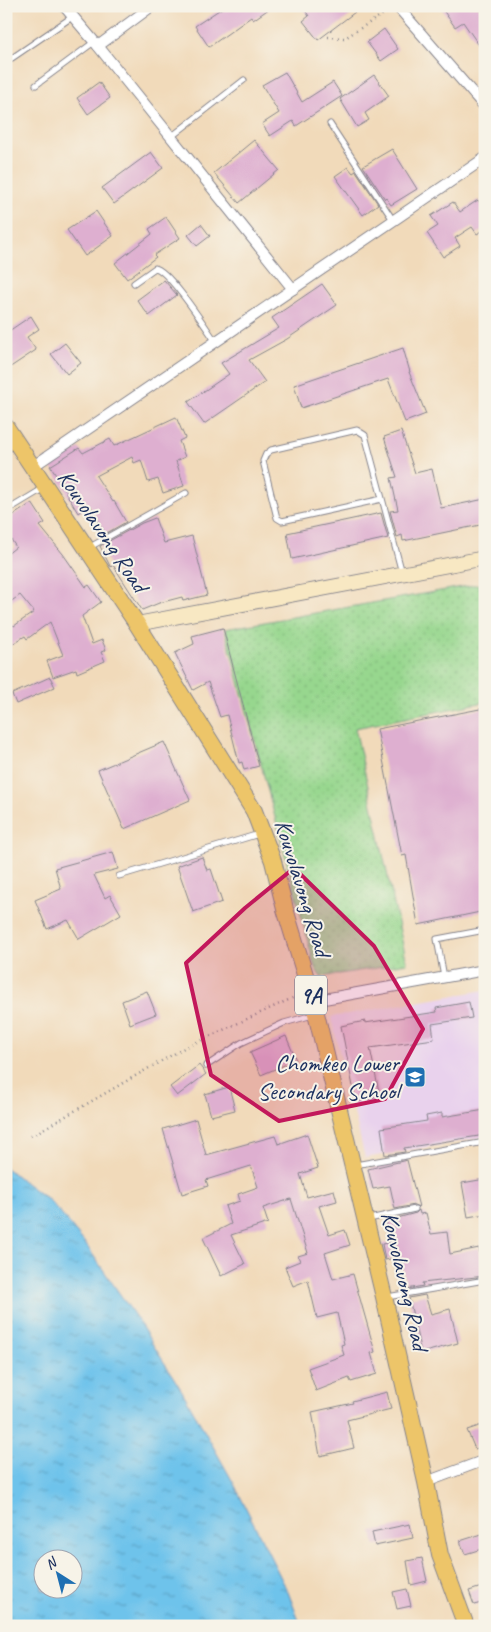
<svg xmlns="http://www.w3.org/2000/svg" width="491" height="1632" font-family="Caveat,sans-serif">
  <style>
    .built { fill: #e9d2ed }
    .grass { fill: url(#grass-dots); stroke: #598376 }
    .water { fill: url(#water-ripples); stroke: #4479a4; fill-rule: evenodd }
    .building { fill: #deafd0 }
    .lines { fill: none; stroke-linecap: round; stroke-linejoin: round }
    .lane-casing { stroke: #86848c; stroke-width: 7 }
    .street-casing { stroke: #86848c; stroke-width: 12 }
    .secondary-casing { stroke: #86848c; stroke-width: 16 }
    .primary-casing { stroke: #86848c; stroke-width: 18 }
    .path { stroke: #86848c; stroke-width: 2.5; stroke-dasharray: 1 4; stroke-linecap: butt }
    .lane { stroke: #fff; stroke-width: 5 }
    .street { stroke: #fff; stroke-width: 10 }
    .secondary { stroke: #f8e8c3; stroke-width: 14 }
    .primary { stroke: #edc569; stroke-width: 16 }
    .marked { fill: #c2185b; fill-opacity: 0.2; stroke: #c2185b; stroke-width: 4; stroke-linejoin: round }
    .labels { text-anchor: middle; stroke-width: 4; stroke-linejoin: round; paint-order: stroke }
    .shield { fill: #f7f3e8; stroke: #5d6a87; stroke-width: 1 }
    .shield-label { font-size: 22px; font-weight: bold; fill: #1b2f5e }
    .street-label { font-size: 24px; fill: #1b2f5e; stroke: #f7f3e8 }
    .poi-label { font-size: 24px; fill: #1b2f5e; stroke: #f7f3e8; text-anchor: end }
  </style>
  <defs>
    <pattern id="grass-dots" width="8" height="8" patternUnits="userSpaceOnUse" patternTransform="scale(1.25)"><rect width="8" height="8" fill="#97d78e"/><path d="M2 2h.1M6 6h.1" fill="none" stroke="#82b97d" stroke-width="1.8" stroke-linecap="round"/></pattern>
    <pattern id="water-ripples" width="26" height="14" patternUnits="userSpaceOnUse" patternTransform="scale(1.25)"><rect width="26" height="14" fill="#6ec3eb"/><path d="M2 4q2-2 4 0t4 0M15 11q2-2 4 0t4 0" fill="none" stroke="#5a9fc2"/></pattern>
  </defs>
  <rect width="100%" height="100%" fill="#f7f3e8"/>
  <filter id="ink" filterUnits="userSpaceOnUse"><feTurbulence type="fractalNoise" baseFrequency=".02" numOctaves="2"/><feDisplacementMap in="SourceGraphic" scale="10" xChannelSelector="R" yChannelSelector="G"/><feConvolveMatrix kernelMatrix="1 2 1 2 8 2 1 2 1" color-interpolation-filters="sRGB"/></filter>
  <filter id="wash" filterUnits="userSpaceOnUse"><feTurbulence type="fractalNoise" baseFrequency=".0096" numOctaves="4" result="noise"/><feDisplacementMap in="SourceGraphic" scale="20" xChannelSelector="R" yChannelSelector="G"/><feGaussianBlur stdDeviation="1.12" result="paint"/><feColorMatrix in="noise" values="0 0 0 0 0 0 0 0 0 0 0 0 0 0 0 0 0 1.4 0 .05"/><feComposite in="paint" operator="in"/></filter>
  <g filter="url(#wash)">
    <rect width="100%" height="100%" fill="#f1daba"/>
    <path class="built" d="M485,990V1137L365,1158L331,1017Z"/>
    <path class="grass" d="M485,583V702L355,728L407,963L321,977L315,968L225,629Z"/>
    <path class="water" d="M6,1168L51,1202L84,1242L135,1316L182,1391L233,1482L288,1592L301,1626H6ZM42,1560H72V1590H42Z"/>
    <g id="blocks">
      <g class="building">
        <path d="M225,6H273L253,20L251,17L209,47L195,26Z"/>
        <path d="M302,6H363L318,40L303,21L309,16Z"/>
        <path d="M440,6H478L485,16V54L463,22L455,27Z"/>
        <path d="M384,29L398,49L381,61L367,42Z"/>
        <path d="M285,72L302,102L333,82L342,96L296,126L293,121L270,136L262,124L279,113L262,85Z"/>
        <path d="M374,75L389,96L365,113L369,120L357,127L340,99Z"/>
        <path d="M99,82L110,98L88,114L77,98Z"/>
        <path d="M254,140L279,170L239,203L214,173Z"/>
        <path d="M392,149L417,189L391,205L386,198L385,199L363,166Z"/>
        <path d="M151,152L163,168L114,204L102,188Z"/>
        <path d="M348,167L353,173L356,171L378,204L363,215L335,176Z"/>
        <path d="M478,200L485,210V229L477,234L472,227L455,238L460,246L443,257L427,233L438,226L431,216L453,202L460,212Z"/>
        <path d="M96,211L113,236L85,256L67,230Z"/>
        <path d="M166,217L180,238L154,255L156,257L127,279L115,263L152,234L149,229Z"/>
        <path d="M201,224L210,236L197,246L188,235Z"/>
        <path d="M164,280L177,295L149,316L137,300Z"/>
        <path d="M322,284L337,305L287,339L249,360L265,382L204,424L188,402L229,374L221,363L279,328L272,318Z"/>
        <path d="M31,316L39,329L27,337L36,350L6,370V333Z"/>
        <path d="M65,343L81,363L67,374L51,354Z"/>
        <path d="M403,348L410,372H409L426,414L405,422L388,379L301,408L294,385Z"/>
        <path d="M176,417L185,438L179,441L185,457L176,461L184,486L163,493L158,479L148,482L141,460L134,463L132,457L96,476L113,502L114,501L126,522L105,534L90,505L78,513L66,493L67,492L50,466L79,448L83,453L110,439L114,446Z"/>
        <path d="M401,431L415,473L432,469L441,508L485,499V524L403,541L402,535L397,537L390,511L398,510L391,478L397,477L384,437Z"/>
        <path d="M32,503L45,523L40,526L63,554L86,587L89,585L101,602L82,616L92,644L102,640L106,650L101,652L105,661L77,673L76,669L53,677L47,661L63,655L50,622L27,639L25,636L6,648V629L13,625L14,626L34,612L20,595L6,605V555L16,547L6,532V520Z"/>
        <path d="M381,513L388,538L292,559L287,533Z"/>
        <path d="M155,518L164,543L192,536L207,595L183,601L182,597L159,603L142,610L113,565L111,567L110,566L100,546L142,523Z"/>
        <path d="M223,628L259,766L244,770L242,762L239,763L227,715L220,717L208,682L193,690L175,653L194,644L192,636Z"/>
        <path d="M50,677L55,687L16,704L12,694Z"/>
        <path d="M485,708V911L418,925L406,855L402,856L377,729Z"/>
        <path d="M164,742L190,800L124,829L98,770Z"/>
        <path d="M113,852L118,869L94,875L105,898L110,895L121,914L79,939L68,920L47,929L35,900L61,889L55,868Z"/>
        <path d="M202,857L207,870L211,869L222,902L193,912L177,866Z"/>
        <path d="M147,991L156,1014L130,1024L122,1001Z"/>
        <path d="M469,1002L472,1018L432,1024L434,1039L370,1048L380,1097L356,1102L341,1026L365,1021V1023L437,1012L436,1008Z"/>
        <path d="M286,1036L296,1060L261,1075L250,1052Z"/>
        <path d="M199,1065L206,1074L177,1096L170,1087Z"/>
        <path d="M229,1087L235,1110L211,1116L205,1094Z"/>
        <path d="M485,1110V1135L404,1148L405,1152L385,1155L381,1128L427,1121L426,1116L442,1113V1117Z"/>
        <path d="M196,1119L206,1155L275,1136L278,1144L307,1134L318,1168L300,1174L307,1197L334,1190L337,1201L319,1206L329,1235L345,1230L350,1245L325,1253L333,1279L353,1274L375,1352L371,1353L377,1374L351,1382L349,1378L316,1391L308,1368L344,1355L341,1345L344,1344L337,1313L317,1318L308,1280L293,1286L285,1267L300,1261L298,1256L308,1253L291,1199L263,1208L268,1223L231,1235L245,1264L221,1276L203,1238L231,1224L225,1206L240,1201L238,1194L258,1187L251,1166L206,1180L208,1186L182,1194L163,1129Z"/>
        <path d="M407,1160L419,1207L414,1205L395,1209L390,1186L373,1189L368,1169Z"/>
        <path d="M485,1179V1214L468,1217L462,1183Z"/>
        <path d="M419,1210L420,1214L426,1213L431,1234L447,1232L450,1254L479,1248L485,1276L422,1283L423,1286L407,1289L400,1257L385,1260L382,1244L391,1242L386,1221L416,1213Z"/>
        <path d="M425,1295L431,1314L450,1309L458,1343L421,1353L409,1298Z"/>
        <path d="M387,1392L391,1409L347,1420L354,1448L320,1456L312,1412L353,1403L352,1401Z"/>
        <path d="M482,1425L485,1431V1445L475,1449L467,1430Z"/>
        <path d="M410,1524L413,1538L375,1546L372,1532Z"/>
        <path d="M485,1533V1548L465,1554L460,1541Z"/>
        <path d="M422,1558L427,1581L411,1585L407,1561Z"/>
        <path d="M485,1586V1602L474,1605L469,1591Z"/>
        <path d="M407,1589L411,1606L397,1609L393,1592Z"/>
      </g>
    </g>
  </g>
  <g filter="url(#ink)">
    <use href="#blocks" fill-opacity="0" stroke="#86848c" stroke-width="1"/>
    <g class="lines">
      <g class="lane-casing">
        <g id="lane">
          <path d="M12,58L72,17"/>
          <path d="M36,85L94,42"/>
          <path d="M330,124L393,220"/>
          <path d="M171,137L244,80"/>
          <path d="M134,283L155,268C169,270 206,328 216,342"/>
          <path d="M382,499L282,521L277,518L263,461L266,454L271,450L357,430L365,435L402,573"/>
          <path d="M6,511L44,488"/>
          <path d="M90,547L186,493"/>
          <path d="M119,876L259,834"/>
          <path d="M444,977L437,939L485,930"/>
          <path d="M206,1066L241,1043L284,1023L313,1015"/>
          <path d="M355,1165L485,1142"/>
          <path d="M369,1219L415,1209"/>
          <path d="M387,1297L485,1280"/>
          <path d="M476,1626L485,1622"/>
        </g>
      </g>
      <g class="street-casing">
        <g id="street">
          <path d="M64,6L98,46L293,289"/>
          <path d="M397,6L485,107"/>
          <path d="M98,46L152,6"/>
          <path d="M32,467L485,158"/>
          <path d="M313,1001L485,970"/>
          <path d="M426,1482L485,1460"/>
        </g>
      </g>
      <g class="secondary-casing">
        <path id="secondary" d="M137,624L485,558"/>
      </g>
      <g class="primary-casing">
        <path id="primary" d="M6,427L137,624L254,811L273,861L285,909L313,1001L384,1297L426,1482L440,1555L466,1626"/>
      </g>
      <g class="path">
        <path d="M328,37L345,38L388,11"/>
        <path d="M31,1136L184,1048L297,996"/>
      </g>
      <use href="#lane" class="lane"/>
      <use href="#street" class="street"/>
      <use href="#secondary" class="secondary"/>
      <use href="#primary" class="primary"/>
    </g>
  </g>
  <path class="marked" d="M294,868L374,946L423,1029L385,1099L279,1121L211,1075L186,963L245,908Z"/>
  <defs>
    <g id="school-square" transform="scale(1.125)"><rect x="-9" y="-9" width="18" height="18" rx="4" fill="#1f6fb2" stroke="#f7f3e8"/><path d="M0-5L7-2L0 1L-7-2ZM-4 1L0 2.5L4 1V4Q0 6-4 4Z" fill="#fff"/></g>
  </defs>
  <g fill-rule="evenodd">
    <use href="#school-square" x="415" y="1077"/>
  </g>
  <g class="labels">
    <rect class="shield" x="295" y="975.5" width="32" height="39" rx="4"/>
    <g class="shield-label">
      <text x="311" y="1003">9A</text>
    </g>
    <g class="street-label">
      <text transform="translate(103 531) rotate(56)" y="8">Kouvolavong Road</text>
      <text transform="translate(303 888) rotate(73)" y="8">Kouvolavong Road</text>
      <text transform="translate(405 1281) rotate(77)" y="8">Kouvolavong Road</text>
    </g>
    <g class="poi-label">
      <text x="399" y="1071">Chomkeo Lower<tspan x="399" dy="28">Secondary School</tspan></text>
    </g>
  </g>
  <rect width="491" height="1632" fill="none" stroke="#f7f3e8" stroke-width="25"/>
  <g transform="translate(58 1574) rotate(324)"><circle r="24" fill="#f7f3e8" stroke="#9fa5b1"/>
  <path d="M0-4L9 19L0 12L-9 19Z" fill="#1f6fb2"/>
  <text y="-8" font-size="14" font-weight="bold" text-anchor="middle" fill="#1b2f5e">N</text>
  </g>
</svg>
